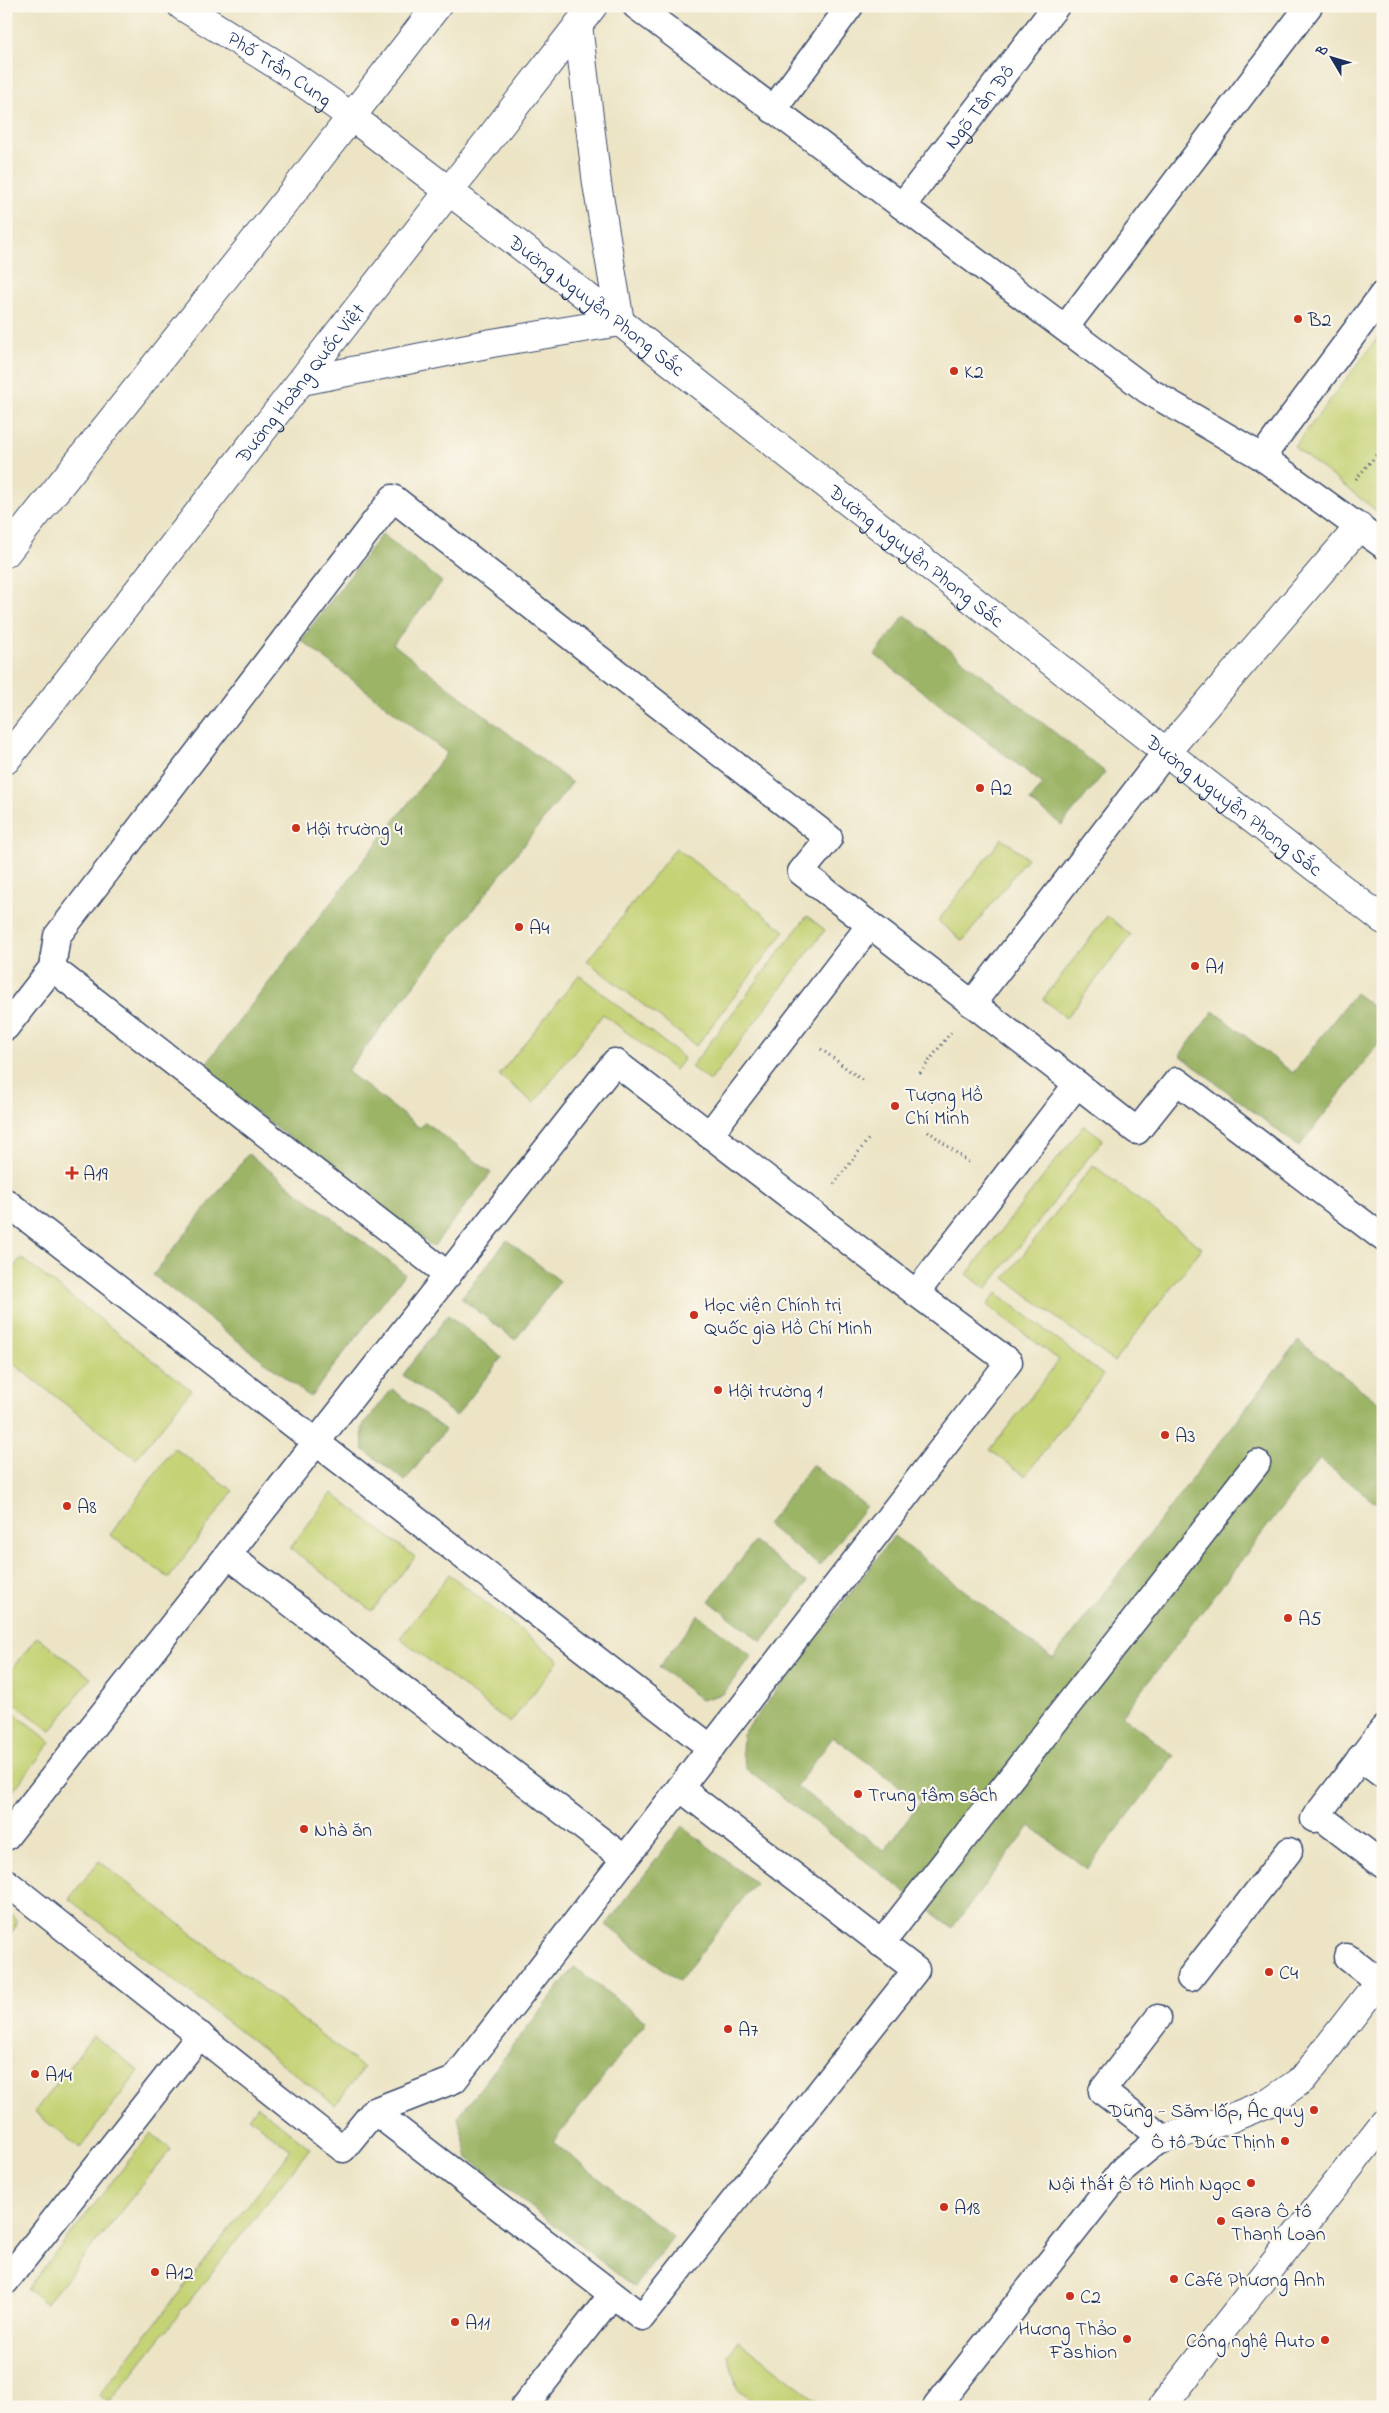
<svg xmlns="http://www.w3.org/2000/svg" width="1389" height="2413" font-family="'Indie Flower',sans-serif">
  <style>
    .green { fill: #c5d274; stroke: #708069 }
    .forest { fill: #9cb466; stroke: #5c7262; fill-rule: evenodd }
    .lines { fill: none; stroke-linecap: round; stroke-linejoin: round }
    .lane-casing { stroke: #3a4a6d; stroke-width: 29 }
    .street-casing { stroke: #3a4a6d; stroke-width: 30 }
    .secondary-casing { stroke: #3a4a6d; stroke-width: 30 }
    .path { stroke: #3a4a6d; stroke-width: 3; stroke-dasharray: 1 4; stroke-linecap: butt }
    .lane { stroke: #fff; stroke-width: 26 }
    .street { stroke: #fff; stroke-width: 28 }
    .secondary { stroke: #fff; stroke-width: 28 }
    .poi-dot { fill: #c8321e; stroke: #fbf7ec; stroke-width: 2 }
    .labels { text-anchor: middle; stroke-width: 4.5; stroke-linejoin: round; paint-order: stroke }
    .street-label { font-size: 20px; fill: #1b2f5e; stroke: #fbf7ec }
    .poi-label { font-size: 20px; fill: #1b2f5e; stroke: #fbf7ec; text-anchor: start }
  </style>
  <rect width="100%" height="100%" fill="#fbf7ec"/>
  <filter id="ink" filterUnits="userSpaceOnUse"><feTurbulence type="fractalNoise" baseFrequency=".02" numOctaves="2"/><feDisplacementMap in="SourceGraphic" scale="10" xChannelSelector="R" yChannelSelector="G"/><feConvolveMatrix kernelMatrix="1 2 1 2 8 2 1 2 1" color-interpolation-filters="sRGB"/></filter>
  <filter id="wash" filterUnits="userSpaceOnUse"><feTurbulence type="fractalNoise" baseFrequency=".0096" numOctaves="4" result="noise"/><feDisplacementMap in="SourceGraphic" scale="20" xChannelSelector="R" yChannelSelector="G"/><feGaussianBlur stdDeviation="1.12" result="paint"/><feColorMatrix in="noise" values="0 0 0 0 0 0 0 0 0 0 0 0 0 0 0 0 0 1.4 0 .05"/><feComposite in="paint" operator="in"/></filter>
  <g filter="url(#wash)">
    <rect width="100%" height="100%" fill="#ece4c5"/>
    <g class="green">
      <path d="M1383,331V516L1294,447Z"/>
      <path d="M1002,838L1027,858L963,941L938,921Z"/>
      <path d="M676,848L785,931L696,1046L587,961Z"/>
      <path d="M807,916L825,930L710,1081L691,1067Z"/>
      <path d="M1107,916L1131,935L1066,1018L1043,999Z"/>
      <path d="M579,975L684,1058L675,1070L603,1014L534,1103L499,1075Z"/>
      <path d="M1084,1125L1103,1139L986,1289L967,1274Z"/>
      <path d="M1093,1165L1202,1248L1114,1362L1005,1278Z"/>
      <path d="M21,1258L191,1390L136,1459L6,1358V1277Z"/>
      <path d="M997,1293L1103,1375L1025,1476L990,1450L1059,1360L987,1305Z"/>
      <path d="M174,1448L233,1491L169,1578L110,1535Z"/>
      <path d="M332,1493L415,1557L372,1611L290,1548Z"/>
      <path d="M449,1574L559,1660L510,1723L400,1638Z"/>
      <path d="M37,1637L91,1678L51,1731L6,1697V1676Z"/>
      <path d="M6,1707L51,1742L6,1800Z"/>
      <path d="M99,1861L364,2068L335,2105L69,1899Z"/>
      <path d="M6,1911L16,1919L15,1928L6,1940Z"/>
      <path d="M93,2036L139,2071L80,2148L34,2112Z"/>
      <path d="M257,2106L310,2148L109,2403L99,2395L291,2150L249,2117Z"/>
      <path d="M151,2133L171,2149L46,2304L27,2289Z"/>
      <path d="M739,2341L825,2407H761L737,2388L728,2355Z"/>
    </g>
    <g class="forest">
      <path d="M382,534L442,582L393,644L572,783L347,1071L420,1128L425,1122L491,1173L433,1247L201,1070L447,753L301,640Z"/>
      <path d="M905,615L1105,772L1062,825L1030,801L1043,784L875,655Z"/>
      <path d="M1355,993L1383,1014V1038L1299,1147L1180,1055L1213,1011L1293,1073Z"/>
      <path d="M248,1154L405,1274L310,1397L153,1275Z"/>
      <path d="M507,1240L560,1281L515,1340L461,1298Z"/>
      <path d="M448,1315L502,1357L456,1416L403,1375Z"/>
      <path d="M1298,1341L1383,1406V1508L1319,1459L1122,1716L1174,1756L1087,1869L1030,1826L952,1928L746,1769L742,1752L743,1734L894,1536L1053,1659ZM833,1737L921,1802L884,1851L796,1786Z"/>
      <path d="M392,1389L445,1430L405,1481L363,1449L362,1427Z"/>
      <path d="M812,1465L866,1506L820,1566L767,1525Z"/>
      <path d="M754,1542L807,1583L762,1642L709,1601Z"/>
      <path d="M698,1615L752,1656L723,1694L701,1700L659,1667Z"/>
      <path d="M682,1826L755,1883L679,1981L606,1925Z"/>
      <path d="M574,1967L646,2022L553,2142L673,2237L634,2287L468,2158L458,2117Z"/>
    </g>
  </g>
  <g filter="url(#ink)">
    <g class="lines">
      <g class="lane-casing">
        <g id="lane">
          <path d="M636,6L1147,390L1262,457L1383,545"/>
          <path d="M773,110L850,6"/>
          <path id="s1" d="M902,206L1056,6"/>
          <path d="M1065,328L1309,6"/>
          <path d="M1262,457L1383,294"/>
          <path d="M52,968L448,1275"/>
          <path d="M972,1004L1166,752"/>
          <path d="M6,1027L52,968L57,936L393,498L829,838L801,872L870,925"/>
          <path d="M1077,1084L1137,1131L1177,1081L1383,1238"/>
          <path d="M709,1135L870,925L1077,1084L916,1293"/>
          <path d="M6,1202L711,1748"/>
          <path d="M228,1555L625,1859"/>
          <path d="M1360,1758L1383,1775"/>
          <path d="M1317,1814L1383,1865"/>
          <path d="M1314,1819L1383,1729"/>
          <path d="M6,1837L615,1062L916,1293L1009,1362L454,2080L374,2111L343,2149L6,1882"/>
          <path d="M881,1944L1257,1463"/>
          <path d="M1347,1957L1379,1982"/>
          <path d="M1190,1978L1289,1851"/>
          <path d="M374,2111L642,2317L916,1970L680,1788"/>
          <path d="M6,2281L200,2035"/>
          <path d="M524,2407L612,2295"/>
          <path d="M936,2407L1124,2168L1152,2145L1164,2139L1102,2091L1158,2018"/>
        </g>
      </g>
      <g class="street-casing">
        <g id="street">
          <path d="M1166,752L1359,527"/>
          <path d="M1164,2139L1226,2120L1270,2102L1303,2079L1383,1976"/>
          <path d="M1162,2407L1383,2124"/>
        </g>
      </g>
      <g class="secondary-casing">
        <g id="secondary">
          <path id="s2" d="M182,6L285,70L352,117L620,322L1166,752L1383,920"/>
          <path d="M578,25L597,184L620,322"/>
          <path d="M302,381L492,343L620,322"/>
          <path d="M6,553L297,187L437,6"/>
          <path id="s3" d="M6,760L593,6"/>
        </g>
      </g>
      <g class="path">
        <path d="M1356,479L1383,447"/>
        <path d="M821,1049L862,1080"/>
        <path d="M920,1073L951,1032"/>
        <path d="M928,1131L971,1164"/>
        <path d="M834,1184L870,1137"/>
      </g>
      <use href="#lane" class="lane"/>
      <use href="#street" class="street"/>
      <use href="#secondary" class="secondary"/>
    </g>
  </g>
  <g class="poi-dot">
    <circle cx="1298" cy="319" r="5"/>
    <circle cx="954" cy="371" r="5"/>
    <circle cx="980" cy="788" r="5"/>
    <circle cx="296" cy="828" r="5"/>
    <circle cx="519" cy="927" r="5"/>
    <circle cx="1195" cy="966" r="5"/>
    <circle cx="895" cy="1106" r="5"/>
    <path d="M69.5 1165.5h5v5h5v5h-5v5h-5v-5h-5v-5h5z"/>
    <circle cx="694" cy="1315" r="5"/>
    <circle cx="718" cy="1390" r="5"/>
    <circle cx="1165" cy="1435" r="5"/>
    <circle cx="67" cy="1506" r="5"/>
    <circle cx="1288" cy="1618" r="5"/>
    <circle cx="858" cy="1794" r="5"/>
    <circle cx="304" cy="1829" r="5"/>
    <circle cx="1269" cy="1972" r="5"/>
    <circle cx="728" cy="2029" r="5"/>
    <circle cx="35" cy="2074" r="5"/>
    <circle cx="1314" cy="2110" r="5"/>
    <circle cx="1285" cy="2141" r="5"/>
    <circle cx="1251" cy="2183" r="5"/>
    <circle cx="944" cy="2207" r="5"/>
    <circle cx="1221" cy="2221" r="5"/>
    <circle cx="155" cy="2272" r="5"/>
    <circle cx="1174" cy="2279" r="5"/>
    <circle cx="1070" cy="2296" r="5"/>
    <circle cx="455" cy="2322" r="5"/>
    <circle cx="1127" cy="2339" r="5"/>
    <circle cx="1325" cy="2340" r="5"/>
  </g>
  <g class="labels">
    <g class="street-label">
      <text dy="7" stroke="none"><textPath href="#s2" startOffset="116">Phố Trần Cung</textPath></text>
      <text dy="7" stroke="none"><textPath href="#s1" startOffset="126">Ngõ Tân Đô</textPath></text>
      <text dy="7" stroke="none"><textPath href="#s2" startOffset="512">Đường Nguyễn Phong Sắc</textPath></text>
      <text dy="7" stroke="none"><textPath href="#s3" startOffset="478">Đường Hoàng Quốc Việt</textPath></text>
      <text dy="7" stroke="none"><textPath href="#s2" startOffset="918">Đường Nguyễn Phong Sắc</textPath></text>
      <text dy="7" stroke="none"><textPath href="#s2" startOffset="1322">Đường Nguyễn Phong Sắc</textPath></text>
    </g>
    <g class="poi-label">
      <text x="1308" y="326">B2</text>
      <text x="964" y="378">K2</text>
      <text x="990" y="795">A2</text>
      <text x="306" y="835">Hội trường 4</text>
      <text x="529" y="934">A4</text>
      <text x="1205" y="973">A1</text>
      <text x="905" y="1101">Tượng Hồ<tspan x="905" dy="23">Chí Minh</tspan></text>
      <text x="83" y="1180">A19</text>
      <text x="704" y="1311">Học viện Chính trị<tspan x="704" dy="23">Quốc gia Hồ Chí Minh</tspan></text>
      <text x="728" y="1397">Hội trường 1</text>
      <text x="1175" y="1442">A3</text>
      <text x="77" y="1513">A8</text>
      <text x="1298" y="1625">A5</text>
      <text x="868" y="1801">Trung tâm sách</text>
      <text x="314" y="1836">Nhà ăn</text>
      <text x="1279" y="1979">C4</text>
      <text x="738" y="2036">A7</text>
      <text x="45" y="2081">A14</text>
      <text x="1304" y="2117" text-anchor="end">Dũng - Săm lốp, Ác quy</text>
      <text x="1275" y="2148" text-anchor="end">Ô tô Đức Thịnh</text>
      <text x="1241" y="2190" text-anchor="end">Nội thất Ô tô Minh Ngọc</text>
      <text x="954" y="2214">A18</text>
      <text x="1231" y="2217">Gara Ô tô<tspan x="1231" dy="23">Thanh Loan</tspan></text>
      <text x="165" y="2279">A12</text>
      <text x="1184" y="2286">Café Phương Anh</text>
      <text x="1080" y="2303">C2</text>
      <text x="465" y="2329">A11</text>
      <text x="1117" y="2335" text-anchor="end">Hương Thảo<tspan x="1117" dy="23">Fashion</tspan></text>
      <text x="1315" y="2347" text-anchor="end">Công nghệ Auto</text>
    </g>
  </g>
  <rect width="1389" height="2413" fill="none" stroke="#fbf7ec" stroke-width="25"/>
  <g transform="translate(1332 58) rotate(308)" stroke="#fbf7ec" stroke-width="4" paint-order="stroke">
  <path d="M0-4L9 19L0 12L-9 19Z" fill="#1b2f5e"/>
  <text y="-8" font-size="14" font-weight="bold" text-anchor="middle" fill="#1b2f5e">B</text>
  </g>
</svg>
